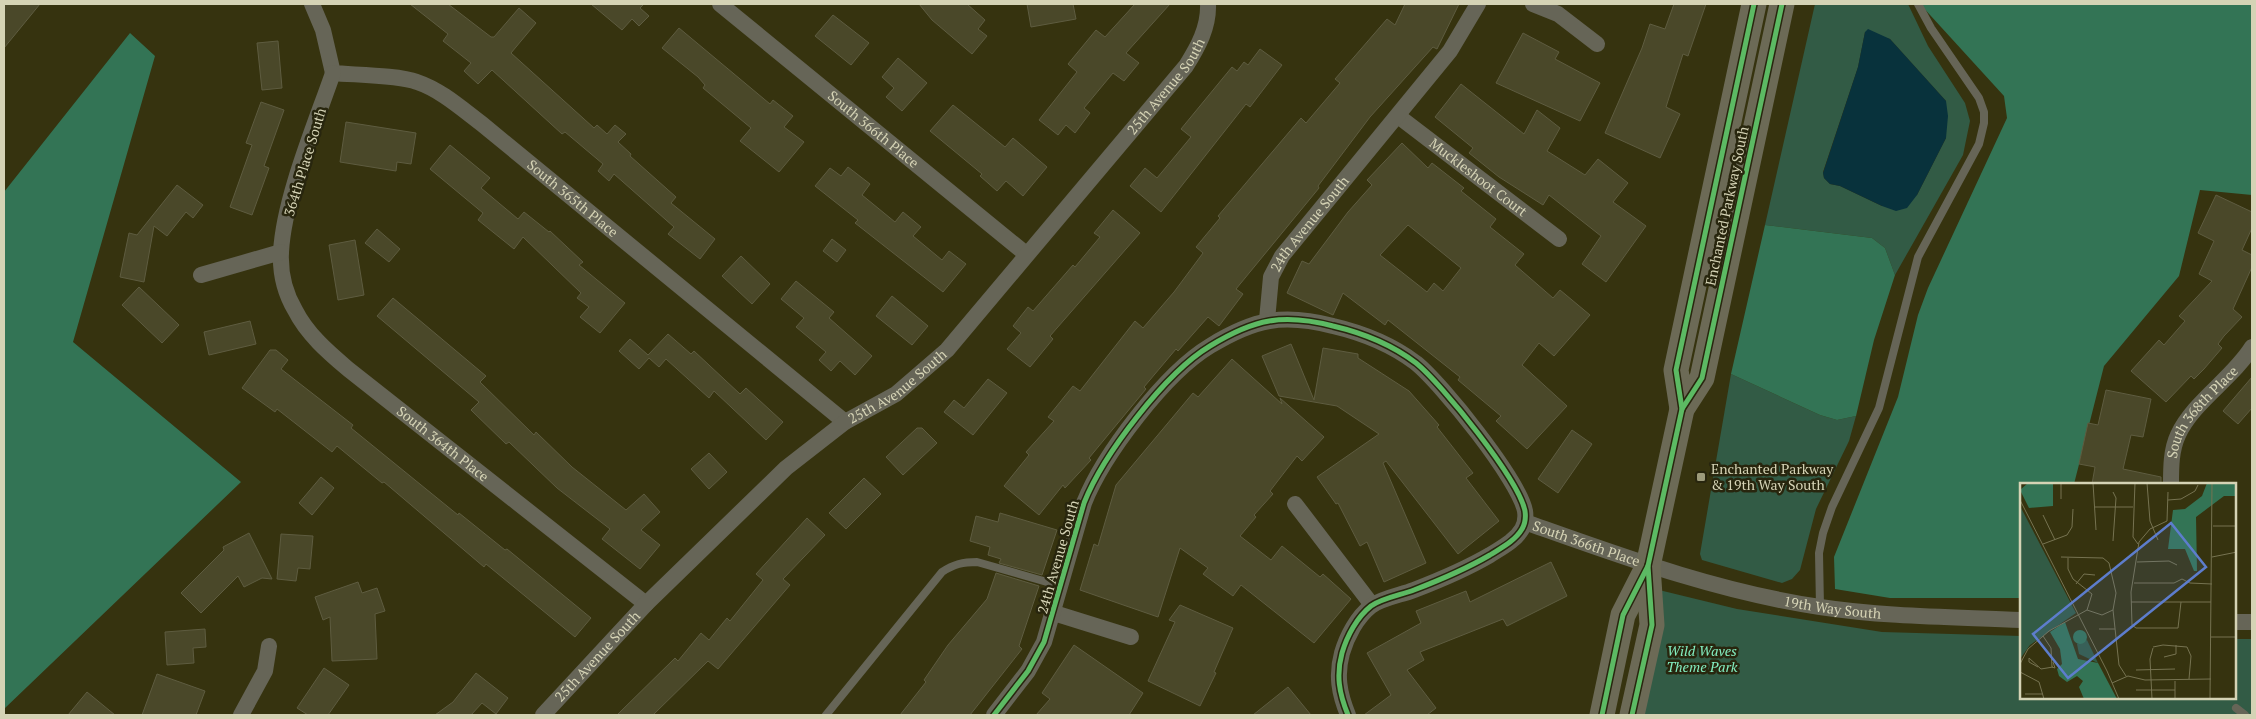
<svg xmlns="http://www.w3.org/2000/svg" width="2256" height="719" font-family="'PT Serif',serif">
  <style>
    .green { fill: #325b45; fill-rule: evenodd }
    .forest { fill: #337455 }
    .water { fill: #08323c }
    .building { fill: #4a4829; stroke: #5e5c40; fill-rule: evenodd }
    .lines { fill: none; stroke-linecap: round; stroke-linejoin: round }
    .service { stroke: #666557; stroke-width: 8 }
    .minor { stroke: #666557; stroke-width: 16 }
    .primary { stroke: #6c6a56; stroke-width: 25 }
    .cycleway-casing { stroke: #28260e; stroke-width: 8 }
    .cycleway { stroke: #5cba63; stroke-width: 5 }
    .poi-dot { fill: #9d9b7b; stroke: #28260e; stroke-width: 2 }
    .labels { text-anchor: middle; stroke-width: 5; stroke-linejoin: round; paint-order: stroke }
    .street-label { font-size: 14px; fill: #d5d3b5; stroke: #28260e }
    .poi-label { font-size: 14px; fill: #d5d3b5; stroke: #28260e; text-anchor: start }
    .park-label { font-size: 14px; font-style: italic; fill: #83eec1; stroke: #28260e }
    .inset-road { fill: none; stroke: #767351; stroke-width: 1 }
    .view { fill: #5d7dcc; fill-opacity: 0.15; stroke: #5d7dcc; stroke-width: 2.5 }
    .inset-edge { fill: none; stroke: #d5d3b5; stroke-width: 2.5 }
  </style>
  <rect width="100%" height="100%" fill="#36330f"/>
  <g class="green">
    <path d="M1815,4H1908L1928,46L1965,103L1970,121L1963,155L1895,275L1885,248L1872,238L1765,225ZM1865,32L1890,39L1946,101V138L1917,195L1882,206L1840,186L1830,184L1824,178L1823,172L1858,67Z"/>
    <path d="M1731,374L1820,415L1837,420L1856,416L1849,441L1816,509L1800,570L1792,579L1782,583L1702,560L1700,554Z"/>
    <path d="M1659,590L1737,609L1882,632L2021,636V698H2235V639H2252V715H1634Z"/>
  </g>
  <g class="forest">
    <path d="M1920,4H2252V195L2200,190L2179,276L2104,366L2074,484H2021V598H1890L1835,589L1834,557L1898,397L1918,315L1928,288L2007,118L2004,96Z"/>
    <path d="M130,33L155,56L73,342L241,482L4,709V192Z"/>
    <path d="M1765,225L1872,238L1885,248L1895,275L1874,340L1856,416L1837,420L1820,415L1731,374Z"/>
  </g>
  <path class="water" d="M1868,29L1890,39L1946,101L1948,116L1946,138L1917,195L1907,208L1896,211L1882,206L1840,186L1830,184L1824,178L1823,173L1858,67L1865,32Z"/>
  <g class="building">
    <path d="M4,4H40L4,48Z"/>
    <path d="M410,4H448L491,37H494L519,8L536,23L511,53L594,128L597,125L607,134L615,125L626,134L618,142L631,154L630,156L676,197L671,203L715,239L700,259L668,234L674,227L614,174L609,181L598,171L603,164L565,132L562,134L492,70L478,84L464,71L471,63L443,41L448,34Z"/>
    <path d="M591,4H644L640,8L649,16L639,26L632,19L622,30Z"/>
    <path d="M919,4H967L985,20L978,29L987,36L972,54L932,20Z"/>
    <path d="M1027,4H1073L1076,19L1031,27Z"/>
    <path d="M1135,4H1170L1126,53L1139,63L1124,81L1113,73L1084,108L1090,113L1075,133L1066,125L1058,135L1039,120L1077,72L1068,64L1096,30L1105,37Z"/>
    <path d="M1405,4H1459L1437,49L1433,47L1370,117L1318,186L1319,188L1236,289L1243,294L1219,326L1208,317L1178,351L1176,349L1144,387L1146,389L1089,458L1091,460L1065,488L1063,485L1039,515L1004,486L1029,455L1026,452L1054,421L1048,417L1073,386L1080,391L1135,321L1143,328L1174,292L1203,253L1196,247L1220,218L1218,216L1301,118L1306,123L1340,83L1335,79L1387,19L1395,25Z"/>
    <path d="M1674,4H1706L1688,56L1683,54L1666,107L1680,114L1660,158L1605,133L1642,48L1650,24L1665,29Z"/>
    <path d="M833,15L869,43L851,65L815,36Z"/>
    <path d="M679,28L770,104L773,100L793,116L784,127L804,142L779,172L740,141L751,128L703,88L705,85L698,77L662,48Z"/>
    <path d="M1523,33L1559,52L1555,59L1600,83L1580,121L1496,83Z"/>
    <path d="M278,41L282,88L262,90L257,43Z"/>
    <path d="M1260,49L1282,65L1250,107L1246,104L1161,212L1130,186L1145,168L1157,178L1191,137L1181,129L1232,67L1237,71L1244,62L1248,65Z"/>
    <path d="M898,58L927,83L902,111L886,97L894,88L882,77Z"/>
    <path d="M1461,84L1524,134L1537,110L1560,128L1547,151L1585,175L1598,159L1628,183L1613,202L1646,226L1606,282L1582,264L1601,236L1549,195L1543,205L1499,177L1469,153L1473,148L1435,117Z"/>
    <path d="M261,102L284,110L264,166L269,168L252,215L230,207L252,145L246,143Z"/>
    <path d="M953,105L1005,147L1013,138L1047,167L1023,196L1006,181L997,191L980,176L982,174L930,131Z"/>
    <path d="M346,122L416,133L411,164L397,162L396,171L340,162Z"/>
    <path d="M1402,143L1428,168L1432,163L1464,188L1461,191L1496,219L1490,227L1524,254L1515,265L1553,298L1560,290L1590,315L1554,356L1539,343L1522,365L1567,406L1527,449L1496,421L1501,416L1458,380L1460,377L1388,320L1385,325L1343,293L1333,315L1287,293L1302,261L1309,264L1348,212L1372,185L1367,180ZM1408,225L1461,268L1443,291L1434,283L1427,292L1380,255Z"/>
    <path d="M450,145L490,178L481,188L518,219L524,212L549,232L550,231L583,262L579,265L625,303L600,333L580,317L589,307L577,298L581,293L523,237L514,249L478,220L483,213L430,169Z"/>
    <path d="M848,167L870,184L862,195L895,222L903,212L921,227L913,236L942,260L949,251L966,264L943,292L855,223L858,220L815,186L830,168L841,176Z"/>
    <path d="M177,185L203,205L193,218L186,212L167,236L154,226L144,282L120,277L129,233L137,235Z"/>
    <path d="M2216,195L2252,212V228L2242,250L2252,255V267L2233,309L2242,317L2224,336L2218,344L2222,348L2204,369L2194,379L2191,376L2166,402L2131,371L2159,340L2164,345L2185,321L2179,316L2212,281L2199,274L2214,241L2198,233Z"/>
    <path d="M1113,210L1140,233L1050,336L1053,339L1030,367L1007,349L1021,333L1013,326L1028,307L1033,311L1073,265L1075,267L1100,237L1094,233Z"/>
    <path d="M377,229L400,249L389,262L365,243Z"/>
    <path d="M832,239L846,250L837,262L823,251Z"/>
    <path d="M355,240L364,295L338,300L329,245Z"/>
    <path d="M741,256L770,284L752,304L722,276Z"/>
    <path d="M796,281L834,312L829,318L872,356L855,375L840,361L831,371L819,360L826,352L796,327L804,318L781,299Z"/>
    <path d="M139,287L179,325L162,343L122,305Z"/>
    <path d="M892,296L928,326L912,345L876,316Z"/>
    <path d="M393,298L486,376L480,382L534,435L536,432L572,467L626,510L644,494L660,512L641,530L660,545L640,569L602,539L610,529L557,488L509,442L506,444L471,410L479,402L377,316Z"/>
    <path d="M250,321L256,344L209,355L204,332Z"/>
    <path d="M668,334L691,354L694,351L740,394L746,388L783,422L766,440L714,391L709,398L666,359L659,367L649,358L639,369L619,351L630,339L648,355Z"/>
    <path d="M1291,344L1314,400L1323,348L1358,354V358L1409,391L1439,425L1437,427L1473,473L1466,478L1499,521L1458,554L1386,461L1383,463L1426,563L1384,582L1367,542L1360,546L1338,503L1336,504L1317,477L1379,434L1337,406L1279,396L1262,356Z"/>
    <path d="M270,350H276L288,360L281,369L353,425L351,428L458,515L459,513L505,550L507,549L591,618L575,637L486,564L484,567L384,482L382,483L337,446L332,452L277,409L275,412L242,388Z"/>
    <path d="M1232,359L1282,404L1280,398L1324,437L1302,461L1297,456L1270,491L1273,494L1254,515L1256,517L1240,536L1271,560L1282,546L1320,577L1323,574L1351,599L1314,643L1241,585L1233,596L1203,574L1208,568L1180,548L1158,617L1080,590L1094,544L1098,546L1116,485L1193,393L1198,397Z"/>
    <path d="M2252,377V408L2238,424L2223,411Z"/>
    <path d="M988,379L1007,393L973,435L944,412L954,400L964,408Z"/>
    <path d="M2106,390L2151,399L2143,437L2131,435L2123,469L2161,477V484H2092L2095,467L2079,464L2088,423L2098,425Z"/>
    <path d="M917,428H922L937,443L903,475L886,457Z"/>
    <path d="M1572,430L1592,444L1558,493L1538,479Z"/>
    <path d="M709,453L727,472L709,489L691,469Z"/>
    <path d="M321,477L334,488L312,515L299,503Z"/>
    <path d="M864,478L881,494L846,529L829,513Z"/>
    <path d="M1000,513L1057,530L1042,575L999,563L1001,559L988,555L990,547L970,541L976,516L998,522Z"/>
    <path d="M807,518L825,535L783,579L790,585L718,669L708,661L653,715H617L675,658L678,661L701,633L709,640L727,618L730,621L763,580L756,574Z"/>
    <path d="M249,533L272,579L262,578L244,587L238,576L201,613L181,593L224,550L223,547Z"/>
    <path d="M281,534L313,536L310,569L298,568L296,581L277,579Z"/>
    <path d="M1551,562L1567,596L1507,626L1503,619L1420,652L1424,660L1407,670L1436,708L1427,715H1364L1391,695L1367,653L1421,623L1416,611L1466,591L1470,602Z"/>
    <path d="M996,573L1039,586L1019,646L1022,649L970,715H900L926,682L924,680L948,645L987,599Z"/>
    <path d="M358,582L362,593L377,588L385,611L375,614L377,659L332,661L330,617L323,620L315,597Z"/>
    <path d="M1180,605L1233,628L1214,672L1216,673L1200,706L1148,681L1175,622L1169,620Z"/>
    <path d="M205,629L206,647L193,648L194,663L167,665L165,632Z"/>
    <path d="M1074,645L1143,693L1129,715H1036L1050,699L1042,693Z"/>
    <path d="M324,668L349,685L328,715H308L297,708Z"/>
    <path d="M476,673L508,698L496,714L482,703L471,715H435L453,702Z"/>
    <path d="M157,674L205,691L196,715H142Z"/>
    <path d="M1288,687L1311,715H1253Z"/>
    <path d="M87,692L115,715H68Z"/>
  </g>
  <g class="lines">
    <g class="service">
      <path d="M1820,607L1819,553L1823,533L1832,507L1879,408L1918,257L1979,144L1984,123V112L1979,98L1931,28L1918,4"/>
      <path d="M2236,708L2245,715"/>
      <path d="M826,715L942,572C954,564 963,562 977,562L1061,586"/>
    </g>
    <g class="minor">
      <path id="s1" d="M312,4L323,30L333,73C355,75 398,75 417,82C441,90 462,109 482,124L845,422"/>
      <path id="s2" d="M720,4L1026,254"/>
      <path d="M1533,4L1558,14L1597,44"/>
      <path id="s3" d="M333,73C315,125 284,198 281,252C280,272 285,293 295,310C307,334 328,352 348,369L646,604"/>
      <path id="s4" d="M1398,116L1559,239"/>
      <path d="M201,275L281,252"/>
      <path id="s5" d="M1267,320L1271,277L1282,256L1450,51L1478,4"/>
      <path id="s6" d="M2171,484C2171,468 2171,450 2178,435C2193,402 2233,378 2252,347"/>
      <path d="M1295,504L1372,605"/>
      <path id="s7" d="M1525,522C1621,556 1718,592 1820,607C1886,617 1954,617 2021,620"/>
      <path d="M1054,613L1131,637"/>
      <path d="M2235,622H2252"/>
      <path d="M241,715L265,671L269,646"/>
      <path id="s8" d="M543,715L646,604L786,468L845,422L896,394L947,350L1186,66C1198,47 1209,27 1208,4"/>
      <path d="M994,715L1028,671L1044,642L1084,503C1103,455 1165,373 1210,346C1254,319 1283,313 1333,326C1363,333 1391,344 1416,363C1442,384 1519,480 1525,511C1526,518 1525,524 1522,529C1515,541 1501,548 1490,555C1466,569 1440,580 1414,590C1401,595 1382,598 1371,606C1357,617 1347,636 1342,653C1336,675 1339,693 1348,715"/>
    </g>
    <g class="primary">
      <path d="M1682,409L1676,370L1754,4"/>
      <path d="M1602,715L1623,615L1648,566L1682,409L1702,378L1782,4"/>
      <path d="M1632,715L1652,625L1648,566"/>
    </g>
    <g class="cycleway-casing">
      <g id="cycleway">
        <path d="M1682,409L1676,370L1754,4"/>
        <path d="M994,715L1028,671L1044,642L1084,503C1103,455 1165,373 1210,346C1254,319 1283,313 1333,326C1363,333 1391,344 1416,363C1442,384 1519,480 1525,511C1526,518 1525,524 1522,529C1515,541 1501,548 1490,555C1466,569 1440,580 1414,590C1401,595 1382,598 1371,606C1357,617 1347,636 1342,653C1336,675 1339,693 1348,715"/>
        <path d="M1602,715L1623,615L1648,566L1682,409L1702,378L1782,4"/>
        <path d="M1632,715L1652,625L1648,566"/>
      </g>
    </g>
    <use href="#cycleway" class="cycleway"/>
  </g>
  <rect class="poi-dot" x="1696" y="472" width="10" height="10" rx="2.5"/>
  <g class="labels">
    <g class="street-label">
      <text dy="5" stroke="none"><textPath href="#s8" startOffset="890">25th Avenue South</textPath></text>
      <text dy="5" stroke="none"><textPath href="#s2" startOffset="198">South 366th Place</textPath></text>
      <text transform="translate(305 162) rotate(-73)" y="5">364th Place South</text>
      <text dy="5" stroke="none"><textPath href="#s4" startOffset="101">Muckleshoot Court</textPath></text>
      <text dy="5" stroke="none"><textPath href="#s1" startOffset="352">South 365th Place</textPath></text>
      <text transform="translate(1727 206) rotate(-78)" y="5">Enchanted Parkway South</text>
      <text dy="5" stroke="none"><textPath href="#s5" startOffset="109">24th Avenue South</textPath></text>
      <text dy="5" stroke="none"><textPath href="#s8" startOffset="485">25th Avenue South</textPath></text>
      <text dy="5" stroke="none"><textPath href="#s6" startOffset="82">South 368th Place</textPath></text>
      <text dy="5" stroke="none"><textPath href="#s3" startOffset="448">South 364th Place</textPath></text>
      <text dy="5" stroke="none"><textPath href="#s7" startOffset="65">South 366th Place</textPath></text>
      <text transform="translate(1058 557) rotate(-74)" y="5">24th Avenue South</text>
      <text dy="5" stroke="none"><textPath href="#s7" startOffset="320">19th Way South</textPath></text>
      <text dy="5" stroke="none"><textPath href="#s8" startOffset="80">25th Avenue South</textPath></text>
    </g>
    <g class="poi-label">
      <text x="1711" y="474">Enchanted Parkway<tspan x="1711" dy="16">&amp; 19th Way South</tspan></text>
    </g>
    <g class="park-label">
      <text x="1702" y="656">Wild Waves<tspan x="1702" dy="16">Theme Park</tspan></text>
    </g>
  </g>
  <g transform="translate(2020 483)">
    <rect width="216" height="216" fill="#36330f"/>
    <path d="M0,23L56,130L10,162L0,176ZM67,157L78,180L59,171L57,161Z" fill="#325b45"/>
    <path d="M8,0H33V23L9,25L0,7ZM187,0H216V13H204L176,34L177,88H174L165,66H148L153,27L165,26L182,13ZM45,139L58,176L78,180L97,216H64L59,204L63,198L57,193L47,199L39,193L37,186L42,181L40,166L30,149ZM53 154a7 7 0 1 1 14 0a7 7 0 1 1-14 0Z" fill="#337455"/>
    <path class="inset-road" d="M73,0L76,47M115,0L113,54L118,61M127,0L130,38L138,57M93,9L96,15L93,58M148,9L147,38L130,46L119,59L111,109L112,142L116,145H158L161,119M41,16V0M0,17L87,188M148,17L161,16L175,8L178,2M74,24H113M23,32L35,57M193,43H217M47,52L52,44L53,26M23,61L47,52M41,74L83,75L89,80L96,110L93,127L99,182L106,193M192,74L217,69M48,75V86L53,96L72,111L67,127M117,79L149,78L157,82M114,100H154L162,96L170,100L192,101M56,101L64,91L75,92M111,119H191M67,127L82,132L93,127M79,146H95M23,153L31,165L32,184L35,185L33,179M191,154H217M133,164L143,162L167,164M167,164L171,173L169,196M144,174L156,171V162M0,181L8,166L29,148L67,127M18,184L9,179V175L21,186L33,184M116,187L155,186M87,188L99,216M0,189L19,199L24,216M92,200L108,193L125,197L191,196M116,207H155M5,211H23M132,216L130,176L133,165M155,216V198M190,216L192,0"/>
    <path class="view" d="M151,40L186,84L48,195L13,151Z"/>
    <rect width="216" height="216" class="inset-edge"/>
  </g>
  <rect width="2256" height="719" fill="none" stroke="#d5d3b5" stroke-width="10"/>
</svg>
